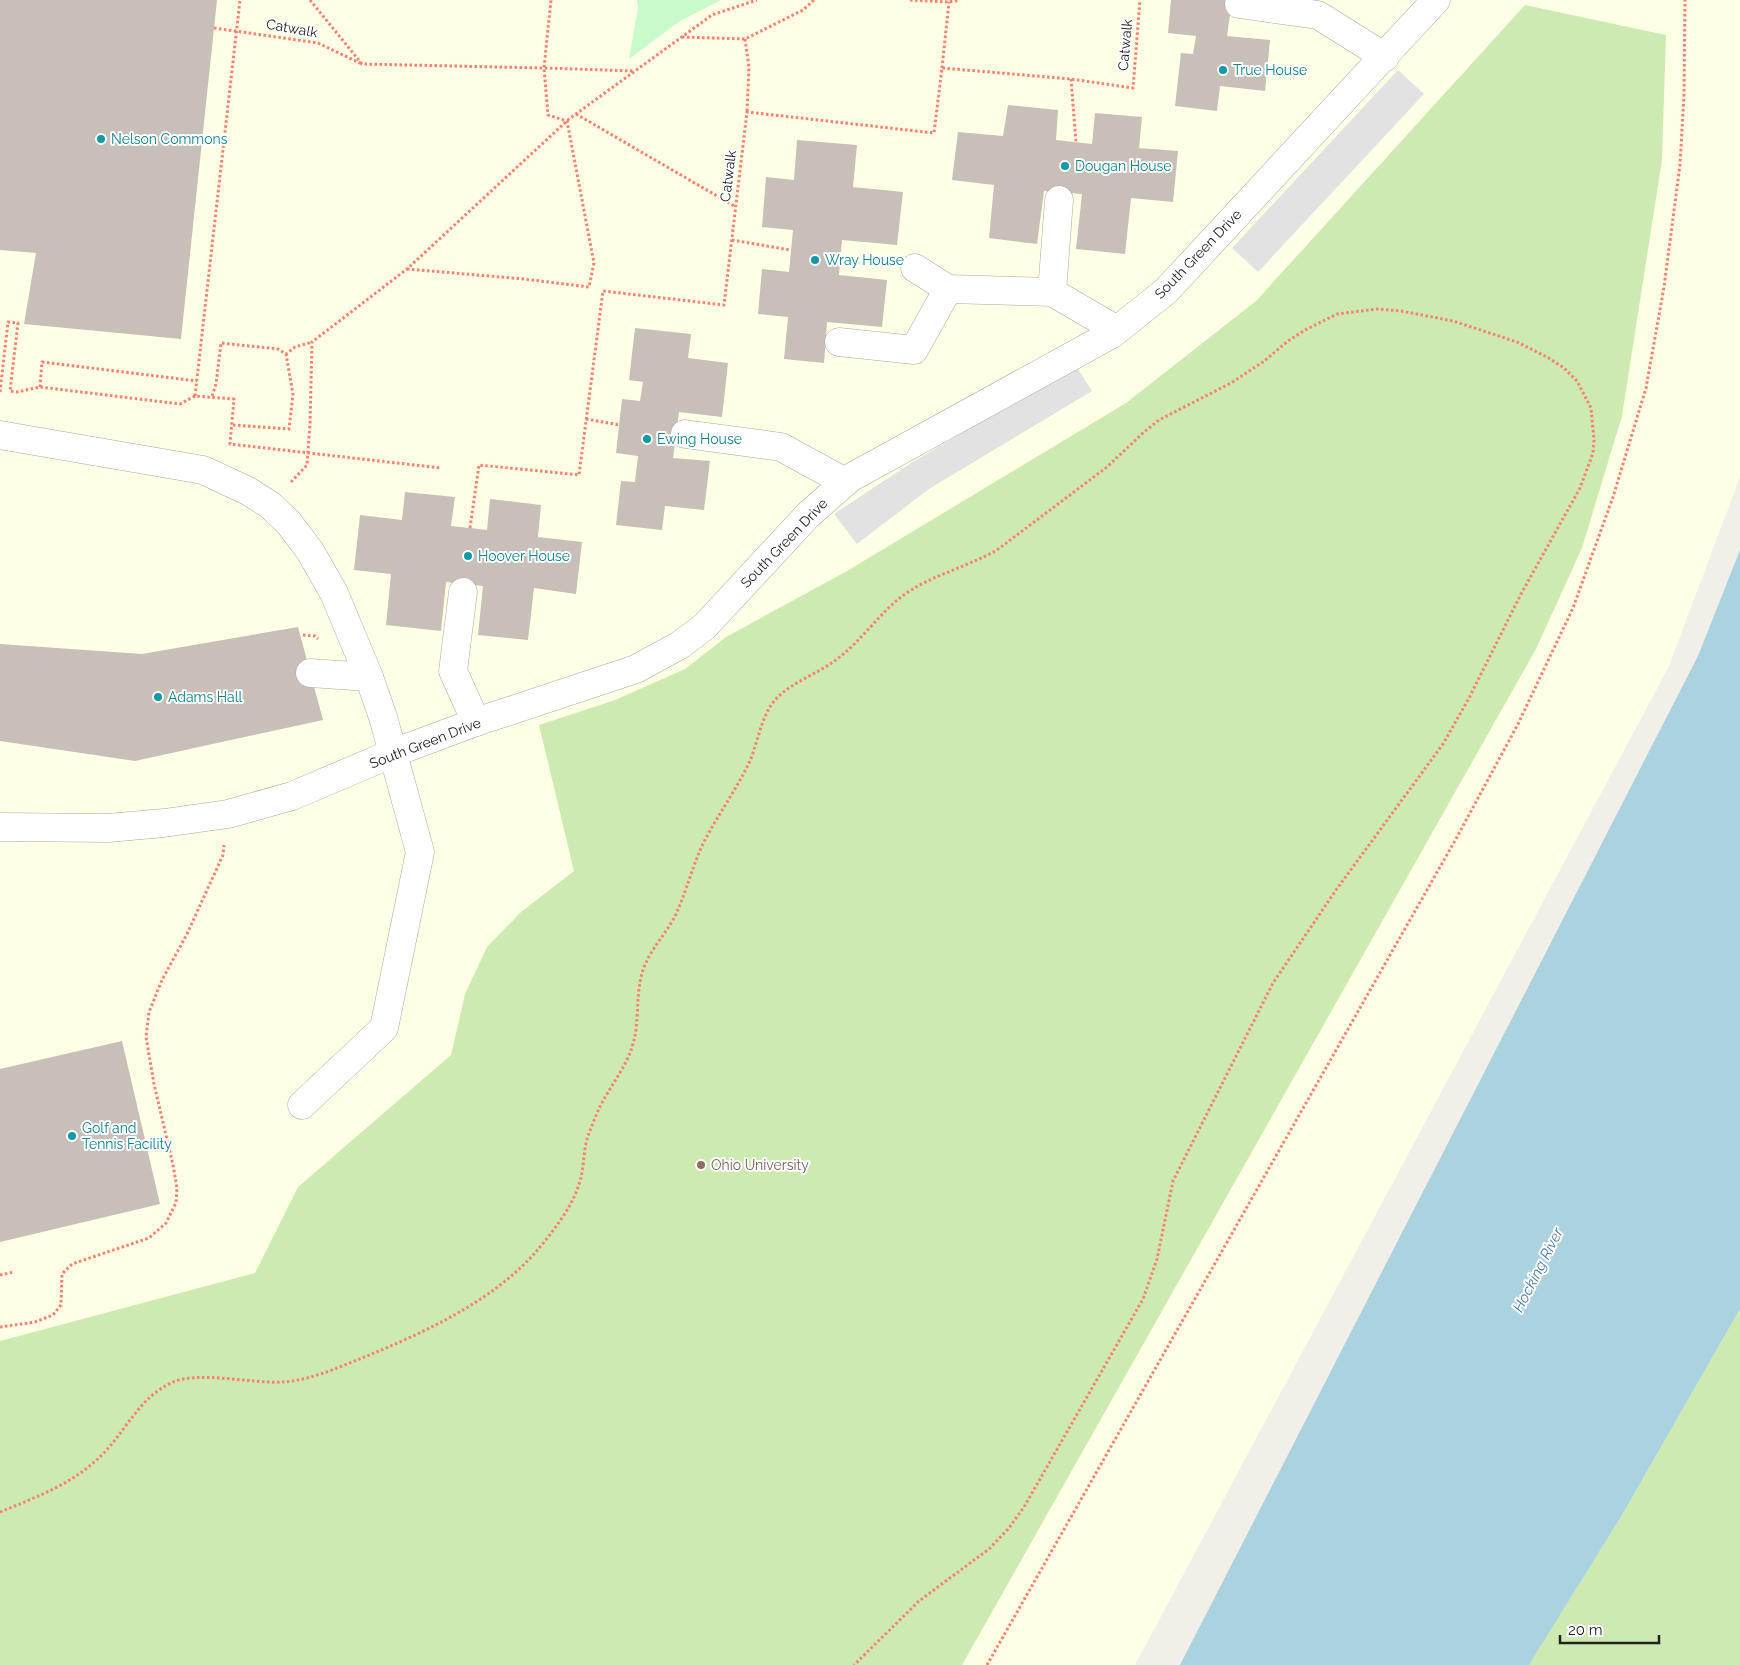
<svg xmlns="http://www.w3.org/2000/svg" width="1740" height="1665" font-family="Raleway,sans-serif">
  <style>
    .education { fill: #ffffe5 }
    .grass { fill: #cdebb0 }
    .park { fill: #c8facc }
    .parking { fill: #e2e2e2 }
    .water { fill: #aad3df }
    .building { fill: #c7bfb8 }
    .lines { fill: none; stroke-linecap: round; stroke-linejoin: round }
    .minor-casing { stroke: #a9a9a9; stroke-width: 29 }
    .path { stroke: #fa8072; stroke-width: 3; stroke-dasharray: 2.5 2.5; stroke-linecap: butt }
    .minor { stroke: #fff; stroke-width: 28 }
    .path-bridge { stroke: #fa8072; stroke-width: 3; stroke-dasharray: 2.5 2.5; stroke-linecap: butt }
    .culture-dot { fill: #0f9aa8; stroke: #fff; stroke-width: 2 }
    .education-dot { fill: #8d6e63; stroke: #fff; stroke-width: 2 }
    .labels { text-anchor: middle; stroke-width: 4; stroke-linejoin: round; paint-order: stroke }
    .street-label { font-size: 14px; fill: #222; stroke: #fff }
    .culture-label { font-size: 14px; fill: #0d838f; stroke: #fff; text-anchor: start }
    .education-label { font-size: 14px; fill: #785e54; stroke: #fff; text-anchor: start }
    .water-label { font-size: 15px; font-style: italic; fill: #4a7aab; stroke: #fff }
  </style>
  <rect width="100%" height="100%" fill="#f2efe9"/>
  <path class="education" d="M0,0H1740V477L1669,666L1135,1665H0Z"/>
  <g class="grass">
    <path d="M1525,5L1666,35L1662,160L1622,416L1582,548L1536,649L962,1665H0V1341L255,1273L298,1187L451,1055L465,994L487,947L521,912L574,871L539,725L615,700L685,669L726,637L847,571L1126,403L1256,301Z"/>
    <path d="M1740,1309V1665H1529L1622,1515Z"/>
  </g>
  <path class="park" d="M637,0H721L680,21L629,59L638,8Z"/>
  <g class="parking">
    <path d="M1398,70L1424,94L1258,272L1232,248Z"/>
    <path d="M1076,366L1092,391L929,489L857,544L834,514L911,463Z"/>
  </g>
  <path class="water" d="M1740,550V1309L1622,1515L1529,1665H1180L1698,656Z"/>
  <g class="building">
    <path d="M0,0H217L181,339L24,324L36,253L0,250Z"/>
    <path d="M1171,0H1232L1227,36L1270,40L1265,91L1220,86L1217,111L1175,106L1181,53L1193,54L1196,36L1168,33Z"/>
    <path d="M1008,105L1058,110L1056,140L1092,144L1095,113L1142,117L1139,148L1178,151L1173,202L1131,198L1125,254L1076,249L1082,194L1044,191L1037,244L989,238L994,185L952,180L958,132L1003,136Z"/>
    <path d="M797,140L857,145L853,187L903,192L897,245L842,240L839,275L887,280L882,327L827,322L824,363L784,359L788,317L758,314L762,269L789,272L793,230L762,227L766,177L794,180Z"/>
    <path d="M635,328L691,334L688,358L728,363L722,417L679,412L673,458L710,461L704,510L665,506L662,530L616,525L621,481L635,482L638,456L616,453L622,399L640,401L643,382L629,380Z"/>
    <path d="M405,492L455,497L451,526L470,528L487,530L490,499L541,505L538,537L582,542L576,594L534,588L528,640L478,635L483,586L446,582L441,631L386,625L391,574L354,570L360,515L402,520Z"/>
    <path d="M298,627L323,720L135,761L0,741V644L142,654Z"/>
    <path d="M122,1041L160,1204L0,1242V1069Z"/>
  </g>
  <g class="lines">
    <g class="minor-casing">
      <g id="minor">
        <path d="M1239,4L1318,15L1385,57"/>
        <path d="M915,268L948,289"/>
        <path d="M1052,292L1059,200"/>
        <path d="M839,342L914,350L948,289L1052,292L1117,330"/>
        <path d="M685,434L781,447L845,482"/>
        <path d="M0,435L203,470L248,491L270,505L288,522L310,551L334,593L369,677L383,717L420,852L384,1028L302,1105"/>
        <path d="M463,592L453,671L476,722"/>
        <path d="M310,673L369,677"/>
        <path d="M0,827L108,828L164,823L228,814L292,796L393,753L476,722L636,669L680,645L705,626L808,515L850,478L1112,334L1166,291L1436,0"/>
      </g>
    </g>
    <g class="path">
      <path d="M310,0L362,64L544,68L551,0"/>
      <path d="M910,0L949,2L960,0"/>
      <path d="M682,37L745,39L803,10L814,0"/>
      <path d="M745,39L749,67L747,112"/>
      <path d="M942,68L949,2"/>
      <path d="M1071,79L1076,142"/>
      <path d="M576,114L736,207"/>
      <path d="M732,240L790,250"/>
      <path d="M407,269L524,279L589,287L594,263L567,121L548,115L544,68L634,71"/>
      <path d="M40,387L42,362L197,381"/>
      <path d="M0,392L8,322L18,323L10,391L17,392L40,387L180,404L195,396L234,399L230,444L441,468"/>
      <path d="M195,396L240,0"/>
      <path d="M212,396L216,384L221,343L278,349L286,354L295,347L312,342"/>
      <path d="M586,419L620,425"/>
      <path d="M233,425L289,429L293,394L286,354"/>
      <path d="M291,482L307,465L310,424L312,342L407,269L569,119L712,15L757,0"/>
      <path d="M470,528L479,465L579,475L603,291L724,305L747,112L934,133L942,68L1071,79L1133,88L1140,0"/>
      <path d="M303,635L315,636L318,639"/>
      <path d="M0,1275L14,1272"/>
      <path d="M0,1327L35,1322L53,1315L61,1305L62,1274L72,1264L149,1238L166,1223L176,1203L177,1188L173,1165L154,1084L146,1037L149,1012L162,980L187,934L223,855L224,845"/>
      <path d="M0,1512C32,1499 67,1486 93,1463C123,1439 135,1400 171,1383C197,1370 252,1384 283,1382C311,1380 337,1368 362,1358C423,1333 490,1303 535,1253C551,1234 572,1208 579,1184C584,1170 583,1154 587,1139C590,1130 594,1120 598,1111C608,1088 626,1069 633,1044C640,1020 635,994 643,970C650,949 668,932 677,912C686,891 692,869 701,848C715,819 735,792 749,763C758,743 761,716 775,700C791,682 818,674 837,659C863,640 881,610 908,592C936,574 969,566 997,550L1107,467L1144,432L1159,420L1231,383L1263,362L1288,341L1305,330L1337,314L1377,309L1401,311L1453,321L1517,342L1547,357L1564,368L1577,381L1591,408L1594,440L1593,453L1580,488L1521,594L1469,698L1443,744L1336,890L1273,983L1173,1181L1157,1259L1143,1299L1024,1507L1009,1528L989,1549L919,1601L854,1665"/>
      <path d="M987,1665L1457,837L1518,724L1573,608L1613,497L1646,388L1664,287L1680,165L1684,95L1685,0"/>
    </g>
    <use href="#minor" class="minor"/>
    <path class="path-bridge" d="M214,28L318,43L362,64"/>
  </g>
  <g class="culture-dot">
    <circle cx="1223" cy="70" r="5"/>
    <circle cx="101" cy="139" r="5"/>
    <circle cx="1065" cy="166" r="5"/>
    <circle cx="815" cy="260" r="5"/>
    <circle cx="647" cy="439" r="5"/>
    <circle cx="468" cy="556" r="5"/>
    <circle cx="158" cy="697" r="5"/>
    <circle cx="72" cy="1136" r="5"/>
  </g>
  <circle class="education-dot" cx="701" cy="1165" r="5"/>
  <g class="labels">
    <g class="street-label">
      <text transform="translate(292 28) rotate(10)" y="5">Catwalk</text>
      <text transform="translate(1125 45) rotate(-85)" y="5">Catwalk</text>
      <text transform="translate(728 176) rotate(-83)" y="5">Catwalk</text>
      <text transform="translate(1198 254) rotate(-46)" y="5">South Green Drive</text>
      <text transform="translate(784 543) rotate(-46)" y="5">South Green Drive</text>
      <text transform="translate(425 743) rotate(-21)" y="5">South Green Drive</text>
    </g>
    <g class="culture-label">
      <text x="1233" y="75">True House</text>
      <text x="111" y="144">Nelson Commons</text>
      <text x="1075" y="171">Dougan House</text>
      <text x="825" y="265">Wray House</text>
      <text x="657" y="444">Ewing House</text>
      <text x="478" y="561">Hoover House</text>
      <text x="168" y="702">Adams Hall</text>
      <text x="82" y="1133">Golf and<tspan x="82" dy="16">Tennis Facility</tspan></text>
    </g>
    <g class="education-label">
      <text x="711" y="1170">Ohio University</text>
    </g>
    <g class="water-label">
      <text transform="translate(1538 1270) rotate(-63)" y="5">Hocking River</text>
    </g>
  </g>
  <path d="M1560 1635v8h99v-8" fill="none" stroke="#222222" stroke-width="2.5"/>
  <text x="1568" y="1635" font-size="15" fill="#222222" stroke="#ffffff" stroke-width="4" paint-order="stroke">20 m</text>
</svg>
